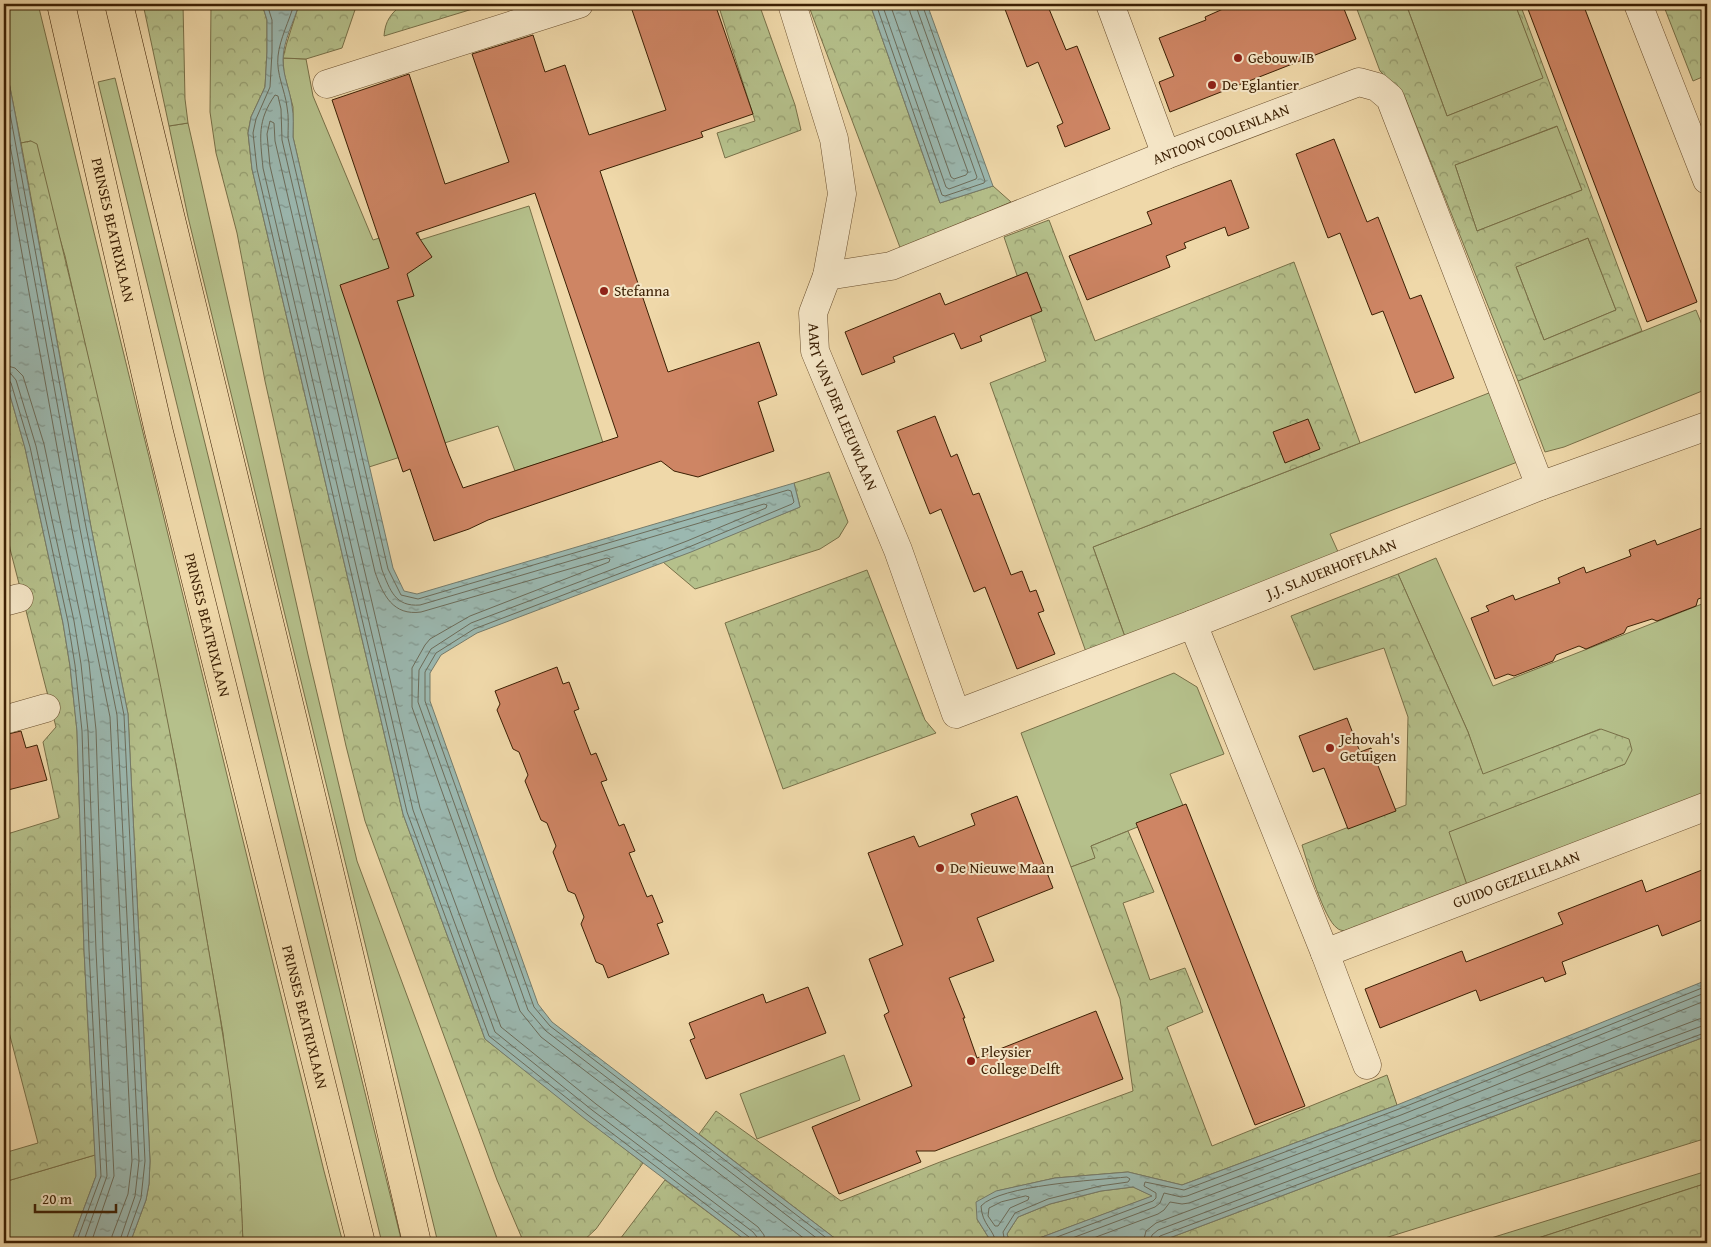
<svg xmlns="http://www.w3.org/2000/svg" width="1711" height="1247" font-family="'Gentium Book Plus',serif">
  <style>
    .green { fill: #b5c08b; stroke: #787048 }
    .forest { fill: url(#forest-crowns); stroke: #787048; fill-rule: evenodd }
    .water { fill: url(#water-ripples); stroke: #757b6b }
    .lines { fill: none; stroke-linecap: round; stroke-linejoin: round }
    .shore { stroke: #6c6c5a; stroke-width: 1 }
    .building { fill: #ce8564; stroke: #3c2004; fill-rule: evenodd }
    .minor-casing { stroke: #694e2d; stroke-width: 29 }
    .major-casing { stroke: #3c2004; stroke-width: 29 }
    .minor { stroke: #f5e6c7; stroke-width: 28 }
    .major { stroke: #efd8a9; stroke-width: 28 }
    .poi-dot { fill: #8f2418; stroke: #f5e6c7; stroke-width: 2 }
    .labels { text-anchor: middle; stroke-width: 4; stroke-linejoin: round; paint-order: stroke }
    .poi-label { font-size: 15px; fill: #3c2004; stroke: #f5e6c7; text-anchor: start }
    .street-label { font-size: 15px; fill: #3c2004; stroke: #f5e6c7 }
  </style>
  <defs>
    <pattern id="forest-crowns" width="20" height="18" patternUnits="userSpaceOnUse" patternTransform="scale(1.25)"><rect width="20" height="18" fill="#b5c08b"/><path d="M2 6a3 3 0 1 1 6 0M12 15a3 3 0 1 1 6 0" fill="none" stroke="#949c6f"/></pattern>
    <pattern id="water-ripples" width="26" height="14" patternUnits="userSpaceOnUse" patternTransform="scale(1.25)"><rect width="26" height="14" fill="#9bb8b0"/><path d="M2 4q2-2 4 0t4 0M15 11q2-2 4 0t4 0" fill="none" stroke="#80958d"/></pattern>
  </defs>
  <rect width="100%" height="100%" fill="#efd8a9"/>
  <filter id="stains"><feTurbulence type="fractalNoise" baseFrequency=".004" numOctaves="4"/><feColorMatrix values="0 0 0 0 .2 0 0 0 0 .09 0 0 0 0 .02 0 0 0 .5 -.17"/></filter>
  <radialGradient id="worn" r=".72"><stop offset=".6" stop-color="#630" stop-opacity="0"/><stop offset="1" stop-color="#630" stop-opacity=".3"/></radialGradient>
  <g class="green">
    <path d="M4,4H38L324,1171L343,1243H243L239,1165L223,1033L176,764L120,499L65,256L31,141L21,143L4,57Z"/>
    <path d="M1406,4H1515L1544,78L1447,116Z"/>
    <path d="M283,58L306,59L313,96L373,240L416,227L420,240L529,206L603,443L515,471L498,426L369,467L293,137V107L284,73Z"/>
    <path d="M115,78L402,1243H382L98,82Z"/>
    <path d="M188,123L308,655L357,861L499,1243H438L188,217L169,126Z"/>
    <path d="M1558,126L1582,190L1477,231L1455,165Z"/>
    <path d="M1588,238L1616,310L1544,340L1516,267Z"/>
    <path d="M1696,310L1707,337V389L1564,447L1545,452L1518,381Z"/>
    <path d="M1494,391L1520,461L1330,534L1339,554L1125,637L1093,547Z"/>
    <path d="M1436,558L1493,686L1707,602V793L1468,888L1448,832L1625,764L1600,729L1483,775L1468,732L1398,574Z"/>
    <path d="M1174,673L1197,687L1224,754L1170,774L1184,808L1091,846L1096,858L1071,867L1021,733Z"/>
    <path d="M844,1055L860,1100L757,1139L740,1094Z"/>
    <path d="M95,1155L96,1176L71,1243H4V1182Z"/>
    <path d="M1707,1171V1183L1523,1243H1475Z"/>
  </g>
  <g class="forest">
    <path d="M143,4H183L185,99L188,123L169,126Z"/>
    <path d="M211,4H262L267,20V52L265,87L251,117L248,133L252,169L403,814L485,1039L643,1163L596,1229L581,1243H525L521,1236L497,1180L365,821L346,746L265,381L237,233L216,153L210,112Z"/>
    <path d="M299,4H357L342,48L306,59L283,58C287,39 294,22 299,4Z"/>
    <path d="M403,4H489L384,36C385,21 391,13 403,4Z"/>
    <path d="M718,4H759L795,105L801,130L725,158L717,133L755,121Z"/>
    <path d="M808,4H870L940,203L993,186L1011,202L901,250Z"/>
    <path d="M1355,4H1406L1447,116L1543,78L1515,4H1520L1642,331L1518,381L1404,95L1380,71ZM1557,126L1582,190L1477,231L1455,165ZM1588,238L1616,310L1544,340L1516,267Z"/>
    <path d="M1663,4H1707V75L1693,81Z"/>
    <path d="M31,141L37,144C96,384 153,626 195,870C211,968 231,1066 239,1165C241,1191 242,1217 243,1243H130L146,1200L149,1184L150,1161L128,714L91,527L21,143Z"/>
    <path d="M1049,220L1095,341L1294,262L1360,443L1093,547L1125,637L1086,652L990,383L1046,361L1004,237Z"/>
    <path d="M4,374L25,448L63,623L70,666L77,731L84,950L95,1155L4,1182V1153L38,1143L4,1013V835L59,818L43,742L56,727L8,541L4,520Z"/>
    <path d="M829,472L848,522L839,537L820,549L695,589L663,562L800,507L794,483Z"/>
    <path d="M867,570L925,720L936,733L783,789L725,623Z"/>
    <path d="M1398,574L1468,732L1483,774L1601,729L1629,739L1632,750L1625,764L1449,832L1468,888L1344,931C1341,930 1339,930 1337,928C1324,919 1307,862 1302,845L1406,805L1408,717L1384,648L1314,670L1291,616Z"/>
    <path d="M1128,831L1154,892L1123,903L1150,980L1185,968L1203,1012L1167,1027L1212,1146L1387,1075L1397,1105L1182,1185L1128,1172L1055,1178L997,1191L977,1219L992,1243H841L699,1134L716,1111L841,1201L940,1162L1133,1091L1120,999L1071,867L1095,858L1091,846Z"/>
    <path d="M1707,1036V1138L1369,1243H1156Z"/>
    <path d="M665,1180L749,1243H617Z"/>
    <path d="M1707,1183V1243H1523Z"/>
    <path d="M1133,1187L1153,1196L1026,1243H1010L1007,1234L1018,1217L1050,1204L1101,1191Z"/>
  </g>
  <g class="water">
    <path d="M262,4H299C294,22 283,41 283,60C283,76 290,90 292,106C294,116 293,127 293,137L393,568L404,591L417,594L794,483L800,507L691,552L477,633L441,655L430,673V701L538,1004L552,1022L841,1243H749L585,1119L485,1039L403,814L252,169L248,133L251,117L265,87L267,52V20Z"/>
    <path d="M870,4H927L993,186L940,203Z"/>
    <path d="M4,57L15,113L91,527L128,714L150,1161L149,1184L146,1200L130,1243H71L96,1176L84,950L77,731L70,666L63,623L25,448L4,374Z"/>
    <path d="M1707,980V1036L1156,1243H1026L1152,1196L1133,1187L1101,1191L1050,1204L1018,1217L1007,1234L1010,1243H992L977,1219L976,1202L996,1191L1055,1178L1128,1172L1182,1185L1397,1105Z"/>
  </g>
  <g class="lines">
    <g class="shore">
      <path d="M267,4L272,20V52L270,87L256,119L253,133L257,169L407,812L489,1036L588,1115L749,1237L751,1243"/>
      <path d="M294,4C289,22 280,38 278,56C276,74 285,90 287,107C289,117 288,128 288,138L388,569L401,595L418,599L788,490L791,491L794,502L792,504L689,547L474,629L436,653L425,672V701L534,1007L550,1026L833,1243"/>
      <path d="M876,4L942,195L945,196L984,183L985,181L922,4"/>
      <path d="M882,4L946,187L949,189L976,179L977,177L917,9L916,4"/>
      <path d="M890,4L951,177L954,179L966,175L968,172L910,12L909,4"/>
      <path d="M4,81L86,527L124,715L145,1161L141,1198L125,1243"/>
      <path d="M4,112L80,529L117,715L139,1161L135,1196L119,1243"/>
      <path d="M4,154L72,530L110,717L132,1161L128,1194L112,1236V1243"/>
      <path d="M4,365L15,368L23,376L44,444L81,619L89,663L96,730L103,950L114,1176L91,1243"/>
      <path d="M4,372L11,374L16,380L36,446L74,621L81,664L88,731L96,950L107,1176L83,1243"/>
      <path d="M4,379H8L11,383L30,447L68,622L75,665L82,731L89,950L101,1176L76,1243"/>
      <path d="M1026,1196L1029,1197L1028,1200L1010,1208L998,1226H995L988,1216L989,1208L1001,1202Z"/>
      <path d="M757,1243V1237L753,1232L592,1110L495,1032L413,810L263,168C260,137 257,121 275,95L278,96L281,109L282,140L382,570C390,590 395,607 420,605L764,504L767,505L766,508L687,541L471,623L431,649L419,670L418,702L528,1010L546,1031L823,1243"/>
      <path d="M765,1243L764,1235L758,1227L596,1104L501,1027L420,808L270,166L267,134L270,121L274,123L275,141L375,572C383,595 393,616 421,612L607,558L610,559L609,562L470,616L430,639L425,645L412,668V707L520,1011L541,1037L810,1243"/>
      <path d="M996,1243C994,1229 982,1225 981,1206C1000,1185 1097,1180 1127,1177L1130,1179L1128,1182L1100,1186L1048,1199L1015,1213L1003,1232L1005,1243"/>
      <path d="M1041,1243L1153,1201L1156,1198V1193L1144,1186L1145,1182L1184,1190L1399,1109L1707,986"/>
      <path d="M1059,1243L1155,1207L1160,1203L1164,1193L1181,1197L1187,1196L1401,1115L1707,992"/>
      <path d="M1080,1243L1158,1214L1164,1210L1170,1202L1182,1204L1189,1203L1404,1122L1707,1000"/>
      <path d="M1143,1243L1146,1231L1156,1223L1625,1047L1699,1019L1707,1018"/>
      <path d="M1150,1243L1152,1235L1158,1230L1627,1054L1702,1026H1707"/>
      <path d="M1157,1243V1239L1160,1236L1707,1032"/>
    </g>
  </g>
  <g class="building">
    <path d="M630,4H715L753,114L701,132L703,137L600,171L668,372L759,342L777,395L758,402L774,451L698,477L674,471L661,461L488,520L469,529L434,541L410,469L403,472L340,285L389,268L332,100L409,74L445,184L509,162L472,54L533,35L545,72L565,65L589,135L666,110ZM535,193L618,437L463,488L449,454L397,301L414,296L407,274L432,257L416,233Z"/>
    <path d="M1003,4H1047L1066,50L1077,46L1110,129L1065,147L1057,126L1063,123L1038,62L1027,67Z"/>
    <path d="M1221,4H1342L1356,39L1170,112L1159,82L1174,76L1159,38L1206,20L1205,17L1223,9Z"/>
    <path d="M1526,4H1583L1697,302L1647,322Z"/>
    <path d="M1334,139L1367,222L1378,217L1410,299L1421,295L1454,378L1415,393L1383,311L1372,315L1340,233L1328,238L1296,154Z"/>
    <path d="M1231,180L1249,228L1228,236L1225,227L1184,243L1186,248L1166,256L1170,267L1087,300L1069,256L1152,224L1147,212Z"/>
    <path d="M1027,272L1042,311L980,336L982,341L961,349L954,333L893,357L895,362L862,375L845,332L940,293L945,305Z"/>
    <path d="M935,416L951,457L957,454L973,495L979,493L1011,575L1022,571L1030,592L1036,590L1044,611L1038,613L1055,654L1017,669L985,587L974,592L941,509L930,514L897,431Z"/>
    <path d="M1308,419L1320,449L1285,463L1273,432Z"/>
    <path d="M1707,526V596L1698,599L1696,606L1657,621L1652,619L1627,627L1624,633L1586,649L1579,646L1556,655L1553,661L1514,676L1508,674L1495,679L1471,618L1489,611L1486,606L1513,595L1515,600L1560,583L1558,578L1584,567L1586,573L1631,556L1629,550L1655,540L1657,545Z"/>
    <path d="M557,667L563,684L569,682L579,709L574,711L591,755L596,753L607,780L601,782L619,826L624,824L635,851L629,853L647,897L652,895L663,922L657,924L669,954L608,978L603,965L596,962L581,924L584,917L575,894L568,891L553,852L556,846L547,823L541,820L525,781L528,775L519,752L513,749L497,710L500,704L495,691Z"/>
    <path d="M1347,718L1360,752L1371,748L1396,811L1348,829L1324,768L1313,772L1299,736Z"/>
    <path d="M21,731L26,748L37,745L47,780L4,791V735Z"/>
    <path d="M1017,796L1053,888L977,918L994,961L949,978L965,1018H963L977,1058L1096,1011L1123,1079L935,1151H916L921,1162L839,1194L812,1127L912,1086L884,1015L889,1012L869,959L903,945L868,853L914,836L919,847L975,825L971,814Z"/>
    <path d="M1186,804L1305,1106L1255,1125L1136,823Z"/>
    <path d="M1707,868V918L1662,936L1658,925L1562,962L1566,974L1545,982L1543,977L1480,1001L1476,990L1380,1028L1365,989L1462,951L1466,962L1507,946L1563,924L1558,913L1642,880L1646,892Z"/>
    <path d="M808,987L826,1033L706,1079L690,1040L695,1038L689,1023L763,994L766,1003Z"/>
  </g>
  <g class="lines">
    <g class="minor-casing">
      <g id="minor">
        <path id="s1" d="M792,4L834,139L842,194L827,276L813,313L815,351L898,550L956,714L1193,624L1540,486L1707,426"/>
        <path d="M1110,4L1166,155"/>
        <path d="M1638,4L1707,180"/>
        <path d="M327,84L579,4"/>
        <path id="s2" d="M827,276L891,266L1166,155L1359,82L1377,87L1390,98L1540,486"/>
        <path d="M4,602L19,598"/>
        <path d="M1193,624L1325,953L1367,1065"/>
        <path d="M4,720L46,708"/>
        <path id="s3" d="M1325,953L1707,806"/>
      </g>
    </g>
    <g class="major-casing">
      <g id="major">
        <path id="s4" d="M61,4L159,432L361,1243"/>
        <path d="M119,4C218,417 322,829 417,1243"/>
      </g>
    </g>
    <use href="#minor" class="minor"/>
    <use href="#major" class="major"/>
  </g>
  <g class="poi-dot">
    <circle cx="1238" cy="58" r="5"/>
    <circle cx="1212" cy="85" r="5"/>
    <circle cx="604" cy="291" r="5"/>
    <circle cx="1330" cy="748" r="5"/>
    <circle cx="940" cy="868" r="5"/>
    <circle cx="971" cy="1061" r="5"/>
  </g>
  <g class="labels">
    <g class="poi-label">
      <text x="1248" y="63">Gebouw IB</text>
      <text x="1222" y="90">De Eglantier</text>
      <text x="614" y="296">Stefanna</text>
      <text x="1340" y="744">Jehovah's<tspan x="1340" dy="17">Getuigen</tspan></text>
      <text x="950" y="873">De Nieuwe Maan</text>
      <text x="981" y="1057">Pleysier<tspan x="981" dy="17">College Delft</tspan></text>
    </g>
    <g class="street-label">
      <text dy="5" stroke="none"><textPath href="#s2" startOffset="420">ANTOON COOLENLAAN</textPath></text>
      <text dy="5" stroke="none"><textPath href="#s4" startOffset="232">PRINSES BEATRIXLAAN</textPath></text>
      <text dy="5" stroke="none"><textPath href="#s1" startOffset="419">AART VAN DER LEEUWLAAN</textPath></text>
      <text dy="5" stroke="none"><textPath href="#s1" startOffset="1150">J.J. SLAUERHOFFLAAN</textPath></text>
      <text dy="5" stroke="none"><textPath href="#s4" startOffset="638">PRINSES BEATRIXLAAN</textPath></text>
      <text dy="5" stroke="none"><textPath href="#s3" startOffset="205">GUIDO GEZELLELAAN</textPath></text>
      <text dy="5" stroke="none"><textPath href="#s4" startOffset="1042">PRINSES BEATRIXLAAN</textPath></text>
    </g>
  </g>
  <rect width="1711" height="1247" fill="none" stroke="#efd8a9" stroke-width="20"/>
  <rect x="5" y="5" width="1701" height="1237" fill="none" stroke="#3c2004" stroke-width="2.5"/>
  <rect x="10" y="10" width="1691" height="1227" fill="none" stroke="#3c2004"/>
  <path d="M35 1204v8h81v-8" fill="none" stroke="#3c2004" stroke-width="2.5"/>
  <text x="42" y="1204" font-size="15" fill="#3c2004" stroke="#f5e6c7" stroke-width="4" paint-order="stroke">20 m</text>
  <rect width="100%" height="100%" filter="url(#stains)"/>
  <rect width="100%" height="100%" fill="url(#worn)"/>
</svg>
